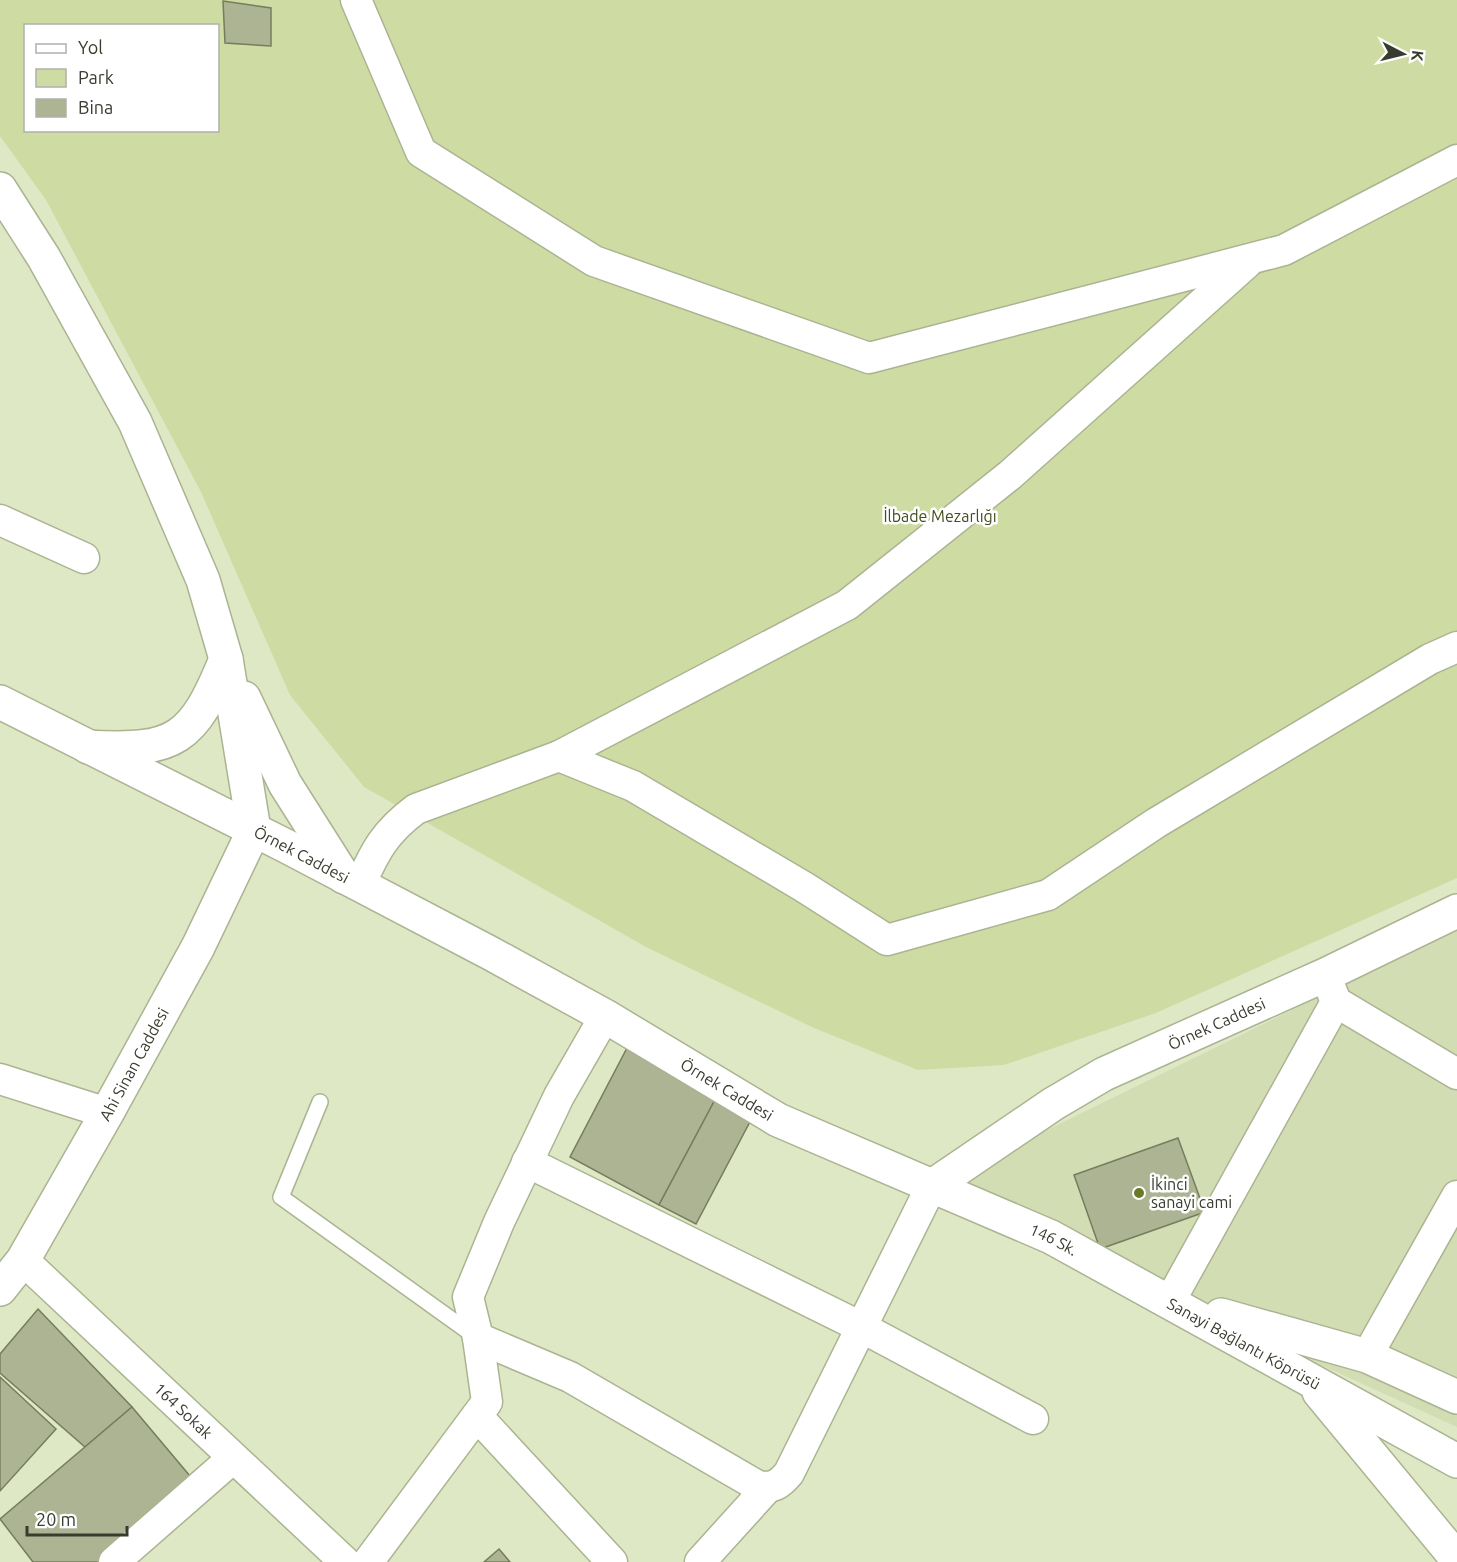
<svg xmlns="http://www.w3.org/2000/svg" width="1457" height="1562" font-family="Ubuntu,sans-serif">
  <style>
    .built { fill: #d2ddb3 }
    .green { fill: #cedca4; fill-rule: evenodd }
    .building { fill: #acb493; stroke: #757d5e; stroke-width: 1.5 }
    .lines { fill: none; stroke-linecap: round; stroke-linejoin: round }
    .lane-casing { stroke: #abb492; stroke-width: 18 }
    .street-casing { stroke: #abb492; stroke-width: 33 }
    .secondary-casing { stroke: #abb492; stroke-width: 36 }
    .primary-casing { stroke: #abb492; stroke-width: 36 }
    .lane { stroke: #fff; stroke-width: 15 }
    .street { stroke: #fff; stroke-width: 30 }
    .secondary { stroke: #fff; stroke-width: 33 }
    .primary { stroke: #fff; stroke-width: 33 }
    .poi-dot { fill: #6a7a28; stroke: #fff; stroke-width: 2 }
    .labels { text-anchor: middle; stroke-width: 5; stroke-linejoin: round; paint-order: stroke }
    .park-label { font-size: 16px; fill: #444e1c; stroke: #fff }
    .street-label { font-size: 16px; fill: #383c2e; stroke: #fff }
    .poi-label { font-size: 16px; fill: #383c2e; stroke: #fff; text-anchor: start }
  </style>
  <rect width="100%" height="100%" fill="#dfe8c5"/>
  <path class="built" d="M1457,929V1427L931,1187Z"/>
  <path class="green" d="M0,0H1457V878L1156,1013L1004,1065L918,1070L814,1028L646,947L364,787L290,695L201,492L46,200L0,136ZM26,26H218V130H26Z"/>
  <g class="building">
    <path d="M223,1L271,8V46L225,43Z"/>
    <path d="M627,1048L717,1096L659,1205L570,1157Z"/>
    <path d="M717,1096L753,1116L696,1224L659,1205Z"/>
    <path d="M1178,1138L1205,1212L1100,1249L1074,1175Z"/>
    <path d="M38,1309L132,1407L85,1447L0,1373V1354Z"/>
    <path d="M0,1377L56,1429L0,1491Z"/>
    <path d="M132,1407L195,1482L101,1562H33L0,1519Z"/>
    <path d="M499,1549L510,1562H484Z"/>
  </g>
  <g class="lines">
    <g class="lane-casing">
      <path id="lane" d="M320,1102L281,1197L476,1337"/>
    </g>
    <g class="street-casing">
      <g id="street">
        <path d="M356,0L421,152L594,261L869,358L1284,250L1457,160"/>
        <path d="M0,520L84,558"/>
        <path d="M559,756L847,605L1010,475L1247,263"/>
        <path d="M360,885C375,851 385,832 416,809L559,756L633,786L804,887L887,940L1048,895L1156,823L1430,659L1457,647"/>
        <path d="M1329,984L1336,1002L1457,1074"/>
        <path d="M0,1079L107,1113"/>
        <path d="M527,1162L861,1327L1033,1419"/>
        <path id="s1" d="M23,1260L345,1562"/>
        <path d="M1170,1301L1336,1002"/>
        <path d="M478,1338L570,1377L758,1486C773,1489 780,1484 789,1473L931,1187"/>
        <path d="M1367,1356L1457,1196"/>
        <path d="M477,1416L612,1562"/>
        <path d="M114,1562L233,1458"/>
        <path d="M368,1562L487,1402L478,1338L468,1297L499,1222L559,1096L605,1016"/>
        <path d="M700,1562L767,1488"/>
      </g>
    </g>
    <g class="secondary-casing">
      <g id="secondary">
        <path id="s2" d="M0,702L286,846L490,953L605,1016L778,1120L1051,1237L1457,1461"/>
        <path id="s3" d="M931,1187L1053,1104L1104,1074L1325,975L1457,911"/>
        <path id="s4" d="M0,1289L23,1260L107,1113L198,947L254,830"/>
        <path d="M1221,1315L1367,1356L1457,1397"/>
        <path d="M1319,1392L1457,1559"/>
      </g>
    </g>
    <g class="primary-casing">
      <g id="primary">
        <path d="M0,189L44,258L135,422L203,580L226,659L254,830"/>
        <path d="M244,698L285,784L344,877"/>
        <path d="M88,747C176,752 193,740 226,659"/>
      </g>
    </g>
    <use href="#lane" class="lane"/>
    <use href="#street" class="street"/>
    <use href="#secondary" class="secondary"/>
    <use href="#primary" class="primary"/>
  </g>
  <circle class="poi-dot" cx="1139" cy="1193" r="6"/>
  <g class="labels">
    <g class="park-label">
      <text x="940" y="522">İlbade Mezarlığı</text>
    </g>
    <g class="street-label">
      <text dy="6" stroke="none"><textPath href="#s2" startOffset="338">Örnek Caddesi</textPath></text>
      <text dy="6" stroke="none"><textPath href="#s3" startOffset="330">Örnek Caddesi</textPath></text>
      <text dy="6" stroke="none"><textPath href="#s4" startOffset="262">Ahi Sinan Caddesi</textPath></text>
      <text dy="6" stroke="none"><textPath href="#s2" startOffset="824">Örnek Caddesi</textPath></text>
      <text dy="6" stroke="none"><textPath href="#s2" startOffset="1184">146 Sk.</textPath></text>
      <text dy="6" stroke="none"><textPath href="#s2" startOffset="1401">Sanayi Bağlantı Köprüsü</textPath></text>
      <text dy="6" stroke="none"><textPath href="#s1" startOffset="220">164 Sokak</textPath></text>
    </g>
    <g class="poi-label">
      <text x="1151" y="1190">İkinci<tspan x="1151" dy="18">sanayi cami</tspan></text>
    </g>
  </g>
  <rect x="24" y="24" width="195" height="108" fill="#ffffff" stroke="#afb1ab" stroke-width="1.5"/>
  <rect x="36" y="44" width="30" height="9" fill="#ffffff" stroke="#afb1ab" stroke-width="1.5"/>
  <text x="78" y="54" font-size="18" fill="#383c2e">Yol</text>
  <rect x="36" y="69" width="30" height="18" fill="#cedca4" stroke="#afb1ab" stroke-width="1.5"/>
  <text x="78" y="84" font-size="18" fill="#383c2e">Park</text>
  <rect x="36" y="99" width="30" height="18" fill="#acb493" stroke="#afb1ab" stroke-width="1.5"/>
  <text x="78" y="114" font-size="18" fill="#383c2e">Bina</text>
  <g transform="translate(1403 54) rotate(97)" stroke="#ffffff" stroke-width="4.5" paint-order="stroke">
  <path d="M0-4.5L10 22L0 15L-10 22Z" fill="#383c2e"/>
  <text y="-9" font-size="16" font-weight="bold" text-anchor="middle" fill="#383c2e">K</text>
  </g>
  <path d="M27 1526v9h100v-9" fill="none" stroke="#383c2e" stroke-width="3"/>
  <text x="36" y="1526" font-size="18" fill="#383c2e" stroke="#ffffff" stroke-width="4.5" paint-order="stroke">20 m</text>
</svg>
